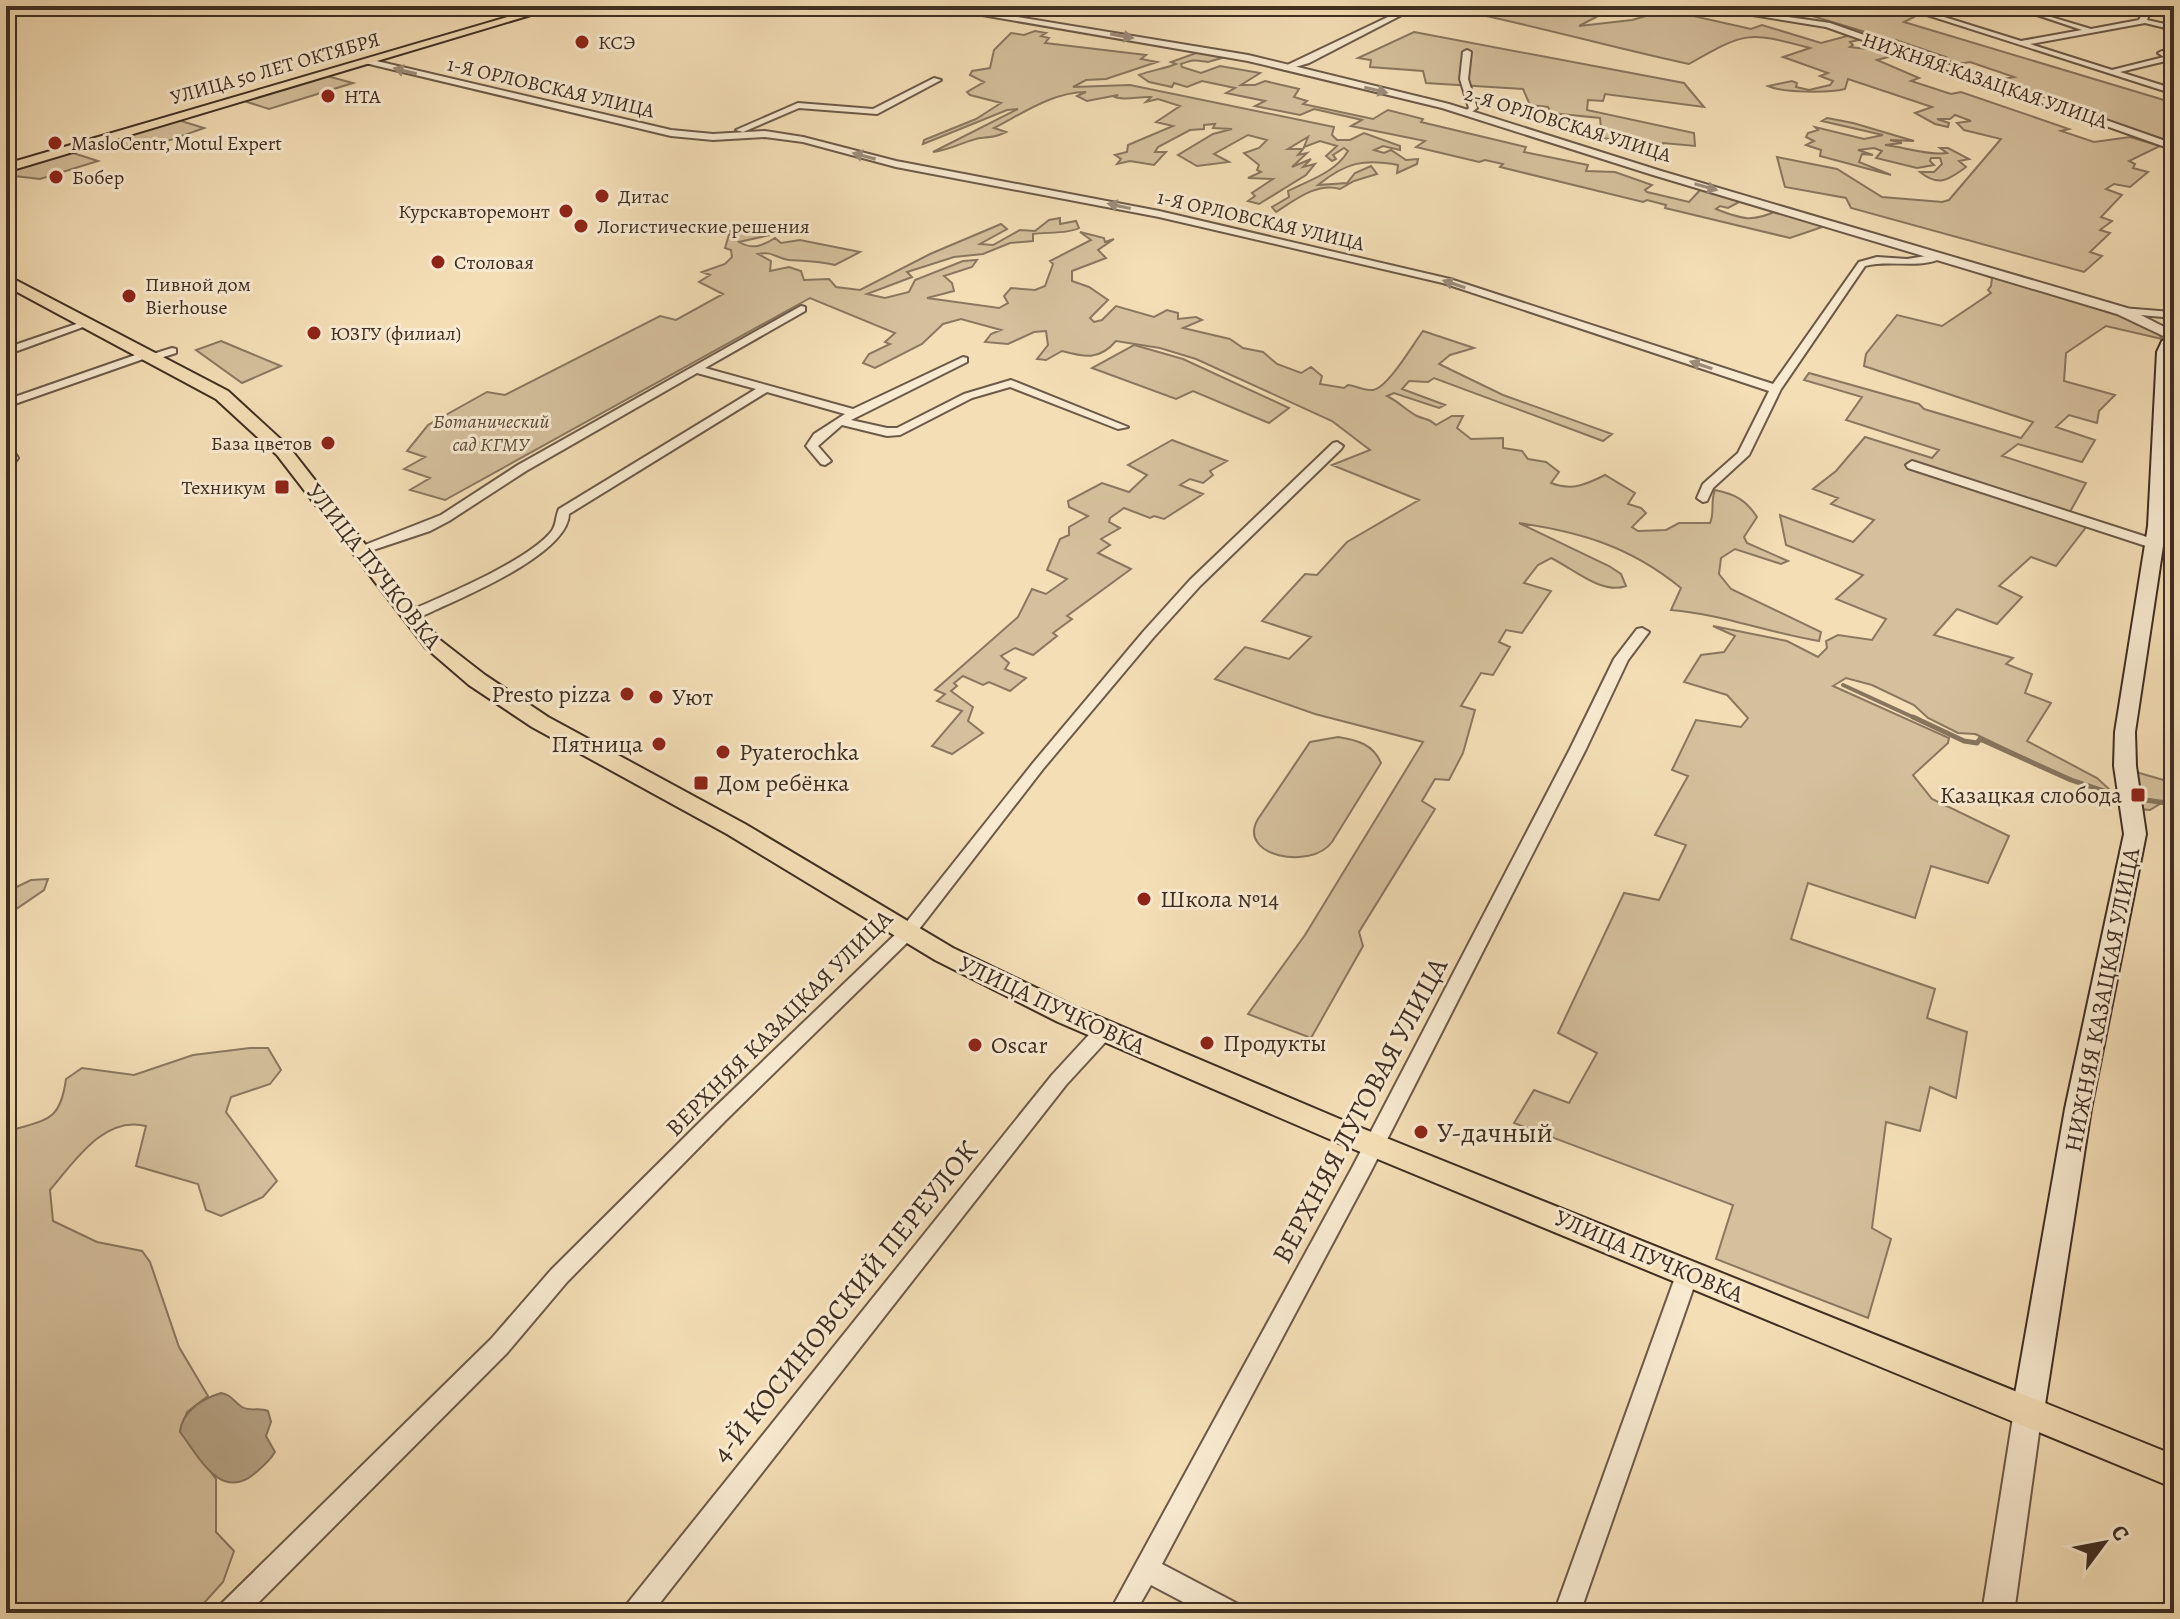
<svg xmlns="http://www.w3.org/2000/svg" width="2180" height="1619" font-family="Alegreya,serif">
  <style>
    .green { fill: #d5c09d; stroke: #8a7760; stroke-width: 2 }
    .water { fill: #b6a284; stroke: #86745d; stroke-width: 2 }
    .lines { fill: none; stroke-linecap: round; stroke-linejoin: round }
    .stream-far1 { stroke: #86745d; stroke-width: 4 }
    .stream { stroke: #86745d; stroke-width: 5 }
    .minor-casing { stroke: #6c5a48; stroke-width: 4 }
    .tertiary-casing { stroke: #6c5a48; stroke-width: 4 }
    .secondary-casing { stroke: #3f2e23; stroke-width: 4 }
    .primary-casing { stroke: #3f2e23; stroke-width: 4 }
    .minor { fill: #f8ead0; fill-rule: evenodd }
    .tertiary { fill: #f8ead0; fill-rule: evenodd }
    .secondary { fill: #f8ead0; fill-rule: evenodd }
    .primary { fill: #f4deb6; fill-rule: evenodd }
    .oneway { fill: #9c8c7a }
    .poi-dot { fill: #8f2418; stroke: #f8ead0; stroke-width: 3 }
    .labels { text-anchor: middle; stroke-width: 6; stroke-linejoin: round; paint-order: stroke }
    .far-poi-label { font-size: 20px; fill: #3f2e23; stroke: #f8ead0; text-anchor: start }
    .far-street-label { font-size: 20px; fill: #3f2e23; stroke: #f8ead0 }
    .far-park-label { font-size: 20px; font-style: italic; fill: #5d4b3b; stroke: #f8ead0 }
    .street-label { font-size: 24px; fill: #3f2e23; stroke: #f8ead0 }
    .poi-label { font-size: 24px; fill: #3f2e23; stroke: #f8ead0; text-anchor: start }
    .near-street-label { font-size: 28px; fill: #3f2e23; stroke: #f8ead0 }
    .near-poi-label { font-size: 28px; fill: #3f2e23; stroke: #f8ead0; text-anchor: start }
  </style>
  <rect width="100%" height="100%" fill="#f4deb6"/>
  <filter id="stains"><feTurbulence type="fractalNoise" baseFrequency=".0025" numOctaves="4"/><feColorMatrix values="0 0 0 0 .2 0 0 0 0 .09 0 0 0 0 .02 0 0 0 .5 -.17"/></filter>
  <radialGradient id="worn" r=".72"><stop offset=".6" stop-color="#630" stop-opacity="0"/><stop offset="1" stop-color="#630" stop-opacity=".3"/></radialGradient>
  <g class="green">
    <path d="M1619,6L1630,7L1598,16L1579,26L1632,20L1667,10L1751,29L1762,25L1821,43L1851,35L1862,39L1850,42L1853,45L1850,47C1870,50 1880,48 1900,54L1877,60L1919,78L1911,81L1951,94L1961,92L2069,129L2061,131L2094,142L2130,137L2160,146L2129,161L2135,164L2133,168L2148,172L2130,187L2114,184L2106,189L2122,195L2101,217L2112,221L2100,230L2110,233L2090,252L2102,256L2084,272L1851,208L1846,198L1785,187L1777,157L1837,169L1882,197L1942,202L1949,200L2001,139L1964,130L1957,123L1971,121L1955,115L1950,119H1937L1949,123L1948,127L1935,124L1915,113L1932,107L1848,79L1845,89C1829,93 1783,93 1768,86L1792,81L1797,83L1796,87L1809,90L1830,85L1833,81L1820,76L1828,73L1783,57L1810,48C1747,31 1745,32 1689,64C1605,46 1527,23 1443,7Z"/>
    <path d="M1753,6H1837L1877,14L1872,10L1895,7L1918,15L1904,22L2174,103V143L1994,81L2014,77L1970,62L1958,64L1943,59L1946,57L1896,40L1886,43L1869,37L1872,34L1799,12Z"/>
    <path d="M1035,31L1046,33L1041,36L1049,38L1045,43L1146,55L1141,59L1157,62L1106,79L1086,80L1073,87L1130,85L1334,127L1332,135L1337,140H1350L1364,133L1400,146V150L1383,146L1374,150L1384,153L1391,150L1406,160L1418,159L1417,164L1397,173L1398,165C1364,158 1345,163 1318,185L1347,183L1355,173L1371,166L1377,174L1354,181L1340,189C1317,182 1295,200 1276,212L1272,207L1289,197L1288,191C1310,180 1336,172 1348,151L1344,148L1333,155L1336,159L1332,161L1326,156L1337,146L1320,141L1304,147L1308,137L1288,149H1303L1298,155L1307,153L1292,167L1311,159L1303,167L1315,164L1306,175L1259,204L1248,201L1255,196L1252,193L1273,179L1248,178L1261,172L1257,170L1259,165L1244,153L1259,148L1267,140L1248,135L1214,154L1229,162L1197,166L1178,155L1213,134L1232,129L1213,128L1215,124L1204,125V129L1190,130L1158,147L1155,152H1166L1154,165L1130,161L1117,164L1121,159L1115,155L1127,152L1128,145L1173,126L1156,122L1180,106L1158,99L1146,102L1151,97C1140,96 1125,101 1115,97L1118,95L1087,101L1077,96L1086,92C1053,92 1023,113 994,128L1006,132C996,137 991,137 980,138C967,140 951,150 933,152L1018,109L1007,110L923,144L924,140L976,119L1001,103L970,95L967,92L984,82L970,75L972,71L990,68L994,50L1011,33L1024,35Z"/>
    <path d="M1414,32L1684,83L1704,107L1605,94L1603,101L1588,100L1587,110L1694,133L1695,146L1663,143L1661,147L1602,138L1600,118L1551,113L1548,107L1530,105L1523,89L1426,83L1423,71L1370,67L1371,60L1358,58Z"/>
    <path d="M1199,52L1229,56L1208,62C1196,60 1194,59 1181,64L1182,67L1201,73L1220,66L1260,73L1241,85H1255L1265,81L1299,89L1294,97L1307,101L1303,104L1373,119L1388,110L1423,119L1421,122L1526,147L1524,152L1588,165L1586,171L1615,172L1652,185L1645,190L1647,192L1689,202L1702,188L1743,200L1728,208L1720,206L1716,209C1742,219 1752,223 1778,210L1828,225L1790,238L1665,208L1666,205L1647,200L1643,202L1500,167L1503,164L1485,160L1479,162L1416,147L1425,141L1351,126L1362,120L1314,109L1300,115L1255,106L1265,101L1226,93L1235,88L1202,81L1187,87L1174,83L1172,87L1149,82L1139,75C1152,70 1164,69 1176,64L1171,62Z"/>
    <path d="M327,76L353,83L269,109L244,101Z"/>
    <path d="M1827,118L1853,123L1914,141L1890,140L1902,143L1885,145C1903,147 1931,156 1947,153L1940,148H1948L1969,159L1959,161L1966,167C1949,179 1940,188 1920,172H1934L1942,164L1940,158H1931L1930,161L1934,165L1917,168L1876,158L1882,151L1874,148L1858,150L1873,155L1862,154L1859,162L1891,175L1820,156L1821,150L1806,145L1814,141L1806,137L1808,133L1818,130L1815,127L1864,139L1883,135L1822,121Z"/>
    <path d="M178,120L204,128C166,141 140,156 100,143Z"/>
    <path d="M70,152L98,161L40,179L6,175V171Z"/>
    <path d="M1060,218V224L1076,221L1079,228C1069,234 1046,232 1033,234V241L1010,243L983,254L954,257L907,272L912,277L867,294L885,298L909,292L915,280L963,261L977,260L972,267L944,276L952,283L954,291L927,298L999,308L1008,303L1004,296L1011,288L1035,290L1045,286L1053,264L1050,261L1091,240L1080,232L1104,238L1105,242L1114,239L1098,250L1106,258L1072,271V281L1089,287L1108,300L1090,318L1094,322L1102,320L1116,306L1154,317L1167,310L1178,313V319L1196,317L1202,320L1183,328L1230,339L1243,348L1263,352L1277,364L1301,373L1311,367L1322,376L1320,384L1344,388L1348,385C1356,386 1366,391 1373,390C1388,388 1413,344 1423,331L1474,348L1450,355L1439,364L1503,395L1612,434L1603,441L1434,378L1428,382L1409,381L1402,389L1445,405L1439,408L1394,393L1387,396C1398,401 1407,411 1417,416C1426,420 1429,418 1436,425L1452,416H1463L1457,428L1471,439L1503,438V448L1522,451L1528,459L1546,462L1559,472L1551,483C1572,491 1585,485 1605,475L1635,493L1628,504L1641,508L1646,513L1632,527L1638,531L1666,530L1679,523H1710C1715,512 1710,502 1715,490C1735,494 1746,500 1757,517L1744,537L1747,543L1788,561L1781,564L1735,549L1721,558L1719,574L1731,589L1821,632L1819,641C1769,633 1721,614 1671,610L1681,588C1631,547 1581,532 1519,523L1609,566L1621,574L1626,586C1602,595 1574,569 1551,558L1538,565L1524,583L1551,591L1522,633L1506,630L1499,642L1510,647L1493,675L1481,673L1461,706L1475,710L1463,753L1449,780L1435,779L1422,801L1435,809L1359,932L1363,946L1311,1038L1248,1014L1305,935L1423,742L1315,714L1215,679L1245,647L1289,659L1311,637L1262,621L1305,574L1317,575L1347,542L1419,500L1332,465L1370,450L1332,421L1196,359L1160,348L1116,341C1099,361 1084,357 1062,351L1046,360L1037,359L1048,345L1046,331L1034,332L1008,344L985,342L991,334L1001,330L961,319L943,324L922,344L875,368L863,363L869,354L890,344L885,342L895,333L810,298L445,500L410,490L430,478L404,469L425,457L407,451L428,425L487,392L505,395L660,316L676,320L723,294L699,282L710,275L702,272L725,264L732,257L731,250L725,248L730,231L752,224L756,231L770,235L739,242C753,250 762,246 775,238L781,243L800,240L860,252L835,265C819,261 805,261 789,260C775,258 774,251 758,254L771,261L770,271L789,267L801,271L804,280L829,279L836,287L860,290L930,254L1001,224L1007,229L980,244L993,245L1020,230L1035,231L1049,220Z"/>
    <path d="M1971,270L2121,314L2155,328L2162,339L2106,326L2066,353L2064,381L2115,395L2099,411L2097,423L2069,415L2056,427L2095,440L2082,462L2018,444L2002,456L2086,483L2066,519L2087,526L2056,566L2031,557L1999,586L2022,597L1997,624L1957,609L1934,635L2013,658L2006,664L2032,674L2025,693L2051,703L2027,741L2097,778L2110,790C2095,794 1997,744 1975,734L1958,733L1928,718L1914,705L1872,685L1846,678L1833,686L1949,738L1948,743L1913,775L1932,799L2009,836L1988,883L1931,866L1915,918L1808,883L1791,939L1935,989L1927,1018L1967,1032L1956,1098L1930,1087L1920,1131L1886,1122L1872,1228L1891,1239L1868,1318L1716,1259L1733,1205L1514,1123L1534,1090L1569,1103L1597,1053L1558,1033L1624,893L1659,900L1686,845L1655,835L1688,776L1672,770L1696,720L1741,727L1748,718L1727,695L1684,682L1701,655L1724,652L1735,636L1713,626L1787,641L1818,657L1827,648L1826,641L1838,635L1872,640L1886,619L1836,599L1863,575L1786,545L1780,515L1853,542L1874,520L1831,504L1838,498L1813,489L1836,471L1865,437L1932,458L1939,450L1846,420L1862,397L1804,380L1809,373L1919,404L1924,409L2021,438L2033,422L1864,366L1866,354L1897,315L1942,326L1991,293L1988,290L1991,286L1992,278Z"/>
    <path d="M221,341L281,366L242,383L196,350Z"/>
    <path d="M1134,345L1183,359L1289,408L1269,423L1193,391L1176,399L1092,368Z"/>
    <path d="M1172,440L1227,461L1210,471L1213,475L1203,483L1190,479L1180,485L1203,494L1164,519L1154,516L1150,518L1124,508L1110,518L1109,522L1120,528L1101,539L1110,545L1098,553L1131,569L1067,616L1072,619L1053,633L1057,636L1033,655L1015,648L1001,656L1009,663L1005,669L1026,678L1010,691L989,682L983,685L963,676L954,683L957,686L951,691L973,707L968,721L983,733L952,754L932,746L962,711L937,701L945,694L935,690L1018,617L1032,589L1046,594L1067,579L1047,570L1060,539L1069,535V527L1088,516L1069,507L1068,501L1102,483L1129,492L1147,475L1128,465Z"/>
    <path d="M1338,737C1357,740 1373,744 1381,763L1332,842C1311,871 1236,856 1258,819L1310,742Z"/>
    <path d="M2136,772L2174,783V804L2163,802L2150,810L2139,809Z"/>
    <path d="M48,879L44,890L6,916V892L31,880Z"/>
    <path d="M250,1048H268L281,1070L270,1084L231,1097L226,1112L277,1181L263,1197L221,1216L206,1210L198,1184L136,1166L146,1126C104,1115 74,1162 50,1190L53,1221L97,1242L142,1251L150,1262L179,1347L208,1396L187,1412L180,1431L216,1479V1532L234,1551L223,1582L195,1613H6V1132C45,1119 60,1124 66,1079L82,1068L134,1075L193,1055Z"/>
  </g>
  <path class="water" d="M221,1393C232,1395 233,1401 242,1407C251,1412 259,1407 268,1411L271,1422L266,1436L275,1452C269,1462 262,1467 254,1474C220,1502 198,1455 180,1432C182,1411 202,1399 221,1393Z"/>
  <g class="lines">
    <path class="stream-far1" d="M1843,685L1917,719"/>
    <g class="stream">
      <path d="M1913,717L1964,741L1977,743L1980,739L2071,780L2119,796"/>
      <path d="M2145,800L2174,804"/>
    </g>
    <g class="minor-casing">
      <g id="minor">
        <path d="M1411,6H1419L1309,63L1285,70L1281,68Z"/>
        <path d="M1697,6H1714L1830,23L2174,144V150L1826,27Z"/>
        <path d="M1899,6H1909L2021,41L2082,30L2031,13V11L2091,29L2139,20L2146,6H2152L2147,20L2174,26V30L2145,23L2030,44L2112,70L2164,57L2158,53L2162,51L2174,55V59L2120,72L2174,89V94Z"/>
        <path d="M1467,50L1471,52L1468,79L1477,108L1468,115L1464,113L1469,108L1460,79L1463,52Z"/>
        <path d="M368,59L671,130L713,134L765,131L803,137L896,161L1159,211L1450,279L1773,384L1859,262L1877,257L1907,259L1939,254L1944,257C1920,270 1891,259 1865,266L1781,389L1749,455L1713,488L1707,501L1703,502L1697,498L1703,484L1738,453L1769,391L1443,283L1159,217L896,167L803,142L765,137L713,140L671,136L365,63Z"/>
        <path d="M934,78L941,80L877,114L799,108L743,132L736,130L798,103L873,109Z"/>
        <path d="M801,306L805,307V311L705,368L853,409L963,357L967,358V362L851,420L887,428H897L964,394L1011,380L1128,427L1118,429L1010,387L972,398L900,435L887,436L842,425L818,446L831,461L825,465L821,464L806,446L814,434L845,414L767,392L569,514C568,554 463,597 429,613L415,619H405L403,616L405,613C443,596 526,562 551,532C557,525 555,517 559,509L756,389L697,373L526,471L449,521L430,531L364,553H354L352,550L441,515L518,465Z"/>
        <path d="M2122,308L2172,312L2174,318L2118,313L2117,311Z"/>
        <path d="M85,321L94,323L6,355V348Z"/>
        <path d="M172,348L176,349V353L154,360L149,357L6,407V400L144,352L153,354Z"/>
        <path d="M1337,442L1343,446L1341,449L1200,586L1153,638L1043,769L913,937L726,1120L567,1282L507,1353L248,1613H217L221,1604L491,1339L551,1270L712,1110L901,929L1033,763L1143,632L1190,580L1333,443Z"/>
        <path d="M6,444L10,445L18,458L16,461L12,462L6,458Z"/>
        <path d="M1912,461L2159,541L2161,544L2159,547H2149L1908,468L1906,465Z"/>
        <path d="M1642,628L1649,632L1628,660L1586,749L1370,1173L1162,1564L1238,1604L1242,1613H1204L1151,1585L1135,1613H1109L1352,1168L1570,749L1614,659L1637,629Z"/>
        <path d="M1104,1024L1111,1026L1113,1031L1111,1036L1066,1085L652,1613H623L627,1604L1052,1075L1097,1026Z"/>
        <path d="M1688,1263L1695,1266L1699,1272L1580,1613H1554L1677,1272L1681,1266Z"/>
      </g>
    </g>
    <g class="tertiary-casing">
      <g id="tertiary">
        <path d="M930,6H950L1248,55L1449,104L1661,171L2127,308L2174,332V341L2117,314L1653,175L1442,108L1248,61Z"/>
        <path d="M2028,1398L2038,1402L2042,1411L2014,1613H1982L2014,1411L2018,1402Z"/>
      </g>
    </g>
    <g class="secondary-casing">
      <path id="secondary" d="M2174,337L2166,526L2135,732L2136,766L2146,834L2091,1109L2044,1411L2039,1421L2028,1425L2017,1421L2012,1411L2065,1109L2124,834L2114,766L2115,732L2148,526L2157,352L2162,341Z"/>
    </g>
    <g class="primary-casing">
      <g id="primary">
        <path d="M545,6H561L6,172V164Z"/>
        <path d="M6,275L228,391L289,447L440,640L485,675L548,717L745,824L953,948L1078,1008L1354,1125L2174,1455V1488L1334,1141L1058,1022L935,960L727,834L532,727L469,685L426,648L277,455L216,399L6,286Z"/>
      </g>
    </g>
    <use href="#minor" class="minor"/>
    <use href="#tertiary" class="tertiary"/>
    <use href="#secondary" class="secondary"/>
    <use href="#primary" class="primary"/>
  </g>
  <defs><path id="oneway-solid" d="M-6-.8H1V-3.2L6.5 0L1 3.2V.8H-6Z" transform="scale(2)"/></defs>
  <g class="oneway">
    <use href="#oneway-solid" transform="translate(1122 36) rotate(10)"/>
    <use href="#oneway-solid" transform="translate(405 71) rotate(-166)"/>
    <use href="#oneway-solid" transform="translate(1376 90) rotate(13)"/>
    <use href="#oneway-solid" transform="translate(864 156) rotate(-165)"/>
    <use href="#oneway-solid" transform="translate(1706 187) rotate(16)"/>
    <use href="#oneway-solid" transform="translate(1119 206) rotate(-168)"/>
    <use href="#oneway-solid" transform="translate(1454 284) rotate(-162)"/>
    <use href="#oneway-solid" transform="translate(1701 365) rotate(-162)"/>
  </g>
  <g class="poi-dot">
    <circle cx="582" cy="42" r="8"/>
    <circle cx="328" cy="96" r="8"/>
    <circle cx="55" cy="143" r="8"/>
    <circle cx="56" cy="177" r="8"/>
    <circle cx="602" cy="196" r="8"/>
    <circle cx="566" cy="211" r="8"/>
    <circle cx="581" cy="226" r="8"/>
    <circle cx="438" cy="262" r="8"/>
    <circle cx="129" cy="296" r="8"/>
    <circle cx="314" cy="333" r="8"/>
    <circle cx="328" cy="443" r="8"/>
    <rect x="274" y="479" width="16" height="16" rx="4"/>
    <circle cx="627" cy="694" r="8"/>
    <circle cx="656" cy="697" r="8"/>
    <circle cx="659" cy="744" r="8"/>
    <circle cx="723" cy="752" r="8"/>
    <rect x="693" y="775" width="16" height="16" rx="4"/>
    <rect x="2130" y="787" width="16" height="16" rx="4"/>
    <circle cx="1144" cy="899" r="8"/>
    <circle cx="1207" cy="1043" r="8"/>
    <circle cx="975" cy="1045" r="8"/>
    <circle cx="1421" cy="1132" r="8"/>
  </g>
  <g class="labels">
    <g class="far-poi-label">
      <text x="598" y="49">КСЭ</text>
      <text x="344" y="103">НТА</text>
      <text x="71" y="150">MasloCentr, Motul Expert</text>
      <text x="72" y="184">Бобер</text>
      <text x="618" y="203">Дитас</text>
      <text x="550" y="218" text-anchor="end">Курскавторемонт</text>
      <text x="597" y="233">Логистические решения</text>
      <text x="454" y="269">Столовая</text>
      <text x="145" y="291">Пивной дом<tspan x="145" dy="23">Bierhouse</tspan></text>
      <text x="330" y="340">ЮЗГУ (филиал)</text>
      <text x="312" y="450" text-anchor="end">База цветов</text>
      <text x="266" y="494" text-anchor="end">Техникум</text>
    </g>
    <g class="far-street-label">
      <text transform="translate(275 68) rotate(-16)" y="7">УЛИЦА 50 ЛЕТ ОКТЯБРЯ</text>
      <text transform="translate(1985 80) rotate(19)" y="7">НИЖНЯЯ КАЗАЦКАЯ УЛИЦА</text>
      <text transform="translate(551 87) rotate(13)" y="7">1-Я ОРЛОВСКАЯ УЛИЦА</text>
      <text transform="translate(1568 124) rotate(17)" y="7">2-Я ОРЛОВСКАЯ УЛИЦА</text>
      <text transform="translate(1261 220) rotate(13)" y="7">1-Я ОРЛОВСКАЯ УЛИЦА</text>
    </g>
    <g class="far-park-label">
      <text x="491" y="428">Ботанический<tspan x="491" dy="23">сад КГМУ</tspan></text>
    </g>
    <g class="street-label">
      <text transform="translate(374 566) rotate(52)" y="8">УЛИЦА ПУЧКОВКА</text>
      <text transform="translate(2102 1000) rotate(-79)" y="8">НИЖНЯЯ КАЗАЦКАЯ УЛИЦА</text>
      <text transform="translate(1052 1005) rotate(25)" y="8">УЛИЦА ПУЧКОВКА</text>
      <text transform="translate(779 1023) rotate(-45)" y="8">ВЕРХНЯЯ КАЗАЦКАЯ УЛИЦА</text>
      <text transform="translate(1649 1256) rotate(23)" y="8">УЛИЦА ПУЧКОВКА</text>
    </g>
    <g class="poi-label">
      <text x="611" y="702" text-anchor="end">Presto pizza</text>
      <text x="672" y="705">Уют</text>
      <text x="643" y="752" text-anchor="end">Пятница</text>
      <text x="739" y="760">Pyaterochka</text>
      <text x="717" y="791">Дом ребёнка</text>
      <text x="2122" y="803" text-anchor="end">Казацкая слобода</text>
      <text x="1160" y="907">Школа №14</text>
      <text x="1223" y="1051">Продукты</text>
      <text x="991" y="1053">Oscar</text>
    </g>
    <g class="near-street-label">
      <text transform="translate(1359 1110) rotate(-62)" y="10">ВЕРХНЯЯ ЛУГОВАЯ УЛИЦА</text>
      <text transform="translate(844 1301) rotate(-51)" y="10">4-Й КОСИНОВСКИЙ ПЕРЕУЛОК</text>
    </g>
    <g class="near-poi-label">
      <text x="1437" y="1142">У-дачный</text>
    </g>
  </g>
  <rect width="2180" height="1619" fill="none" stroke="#f4deb6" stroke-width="32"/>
  <rect x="8" y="8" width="2164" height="1603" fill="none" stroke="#3f2e23" stroke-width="4"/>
  <rect x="16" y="16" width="2148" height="1587" fill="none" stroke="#3f2e23" stroke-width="2"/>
  <g transform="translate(2104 1543) rotate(58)" stroke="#f8ead0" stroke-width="6" paint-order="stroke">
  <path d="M0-6L14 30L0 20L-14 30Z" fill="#3f2e23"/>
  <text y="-12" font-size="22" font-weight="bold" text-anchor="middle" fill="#3f2e23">С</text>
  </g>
  <rect width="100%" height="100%" filter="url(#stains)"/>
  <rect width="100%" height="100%" fill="url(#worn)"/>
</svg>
